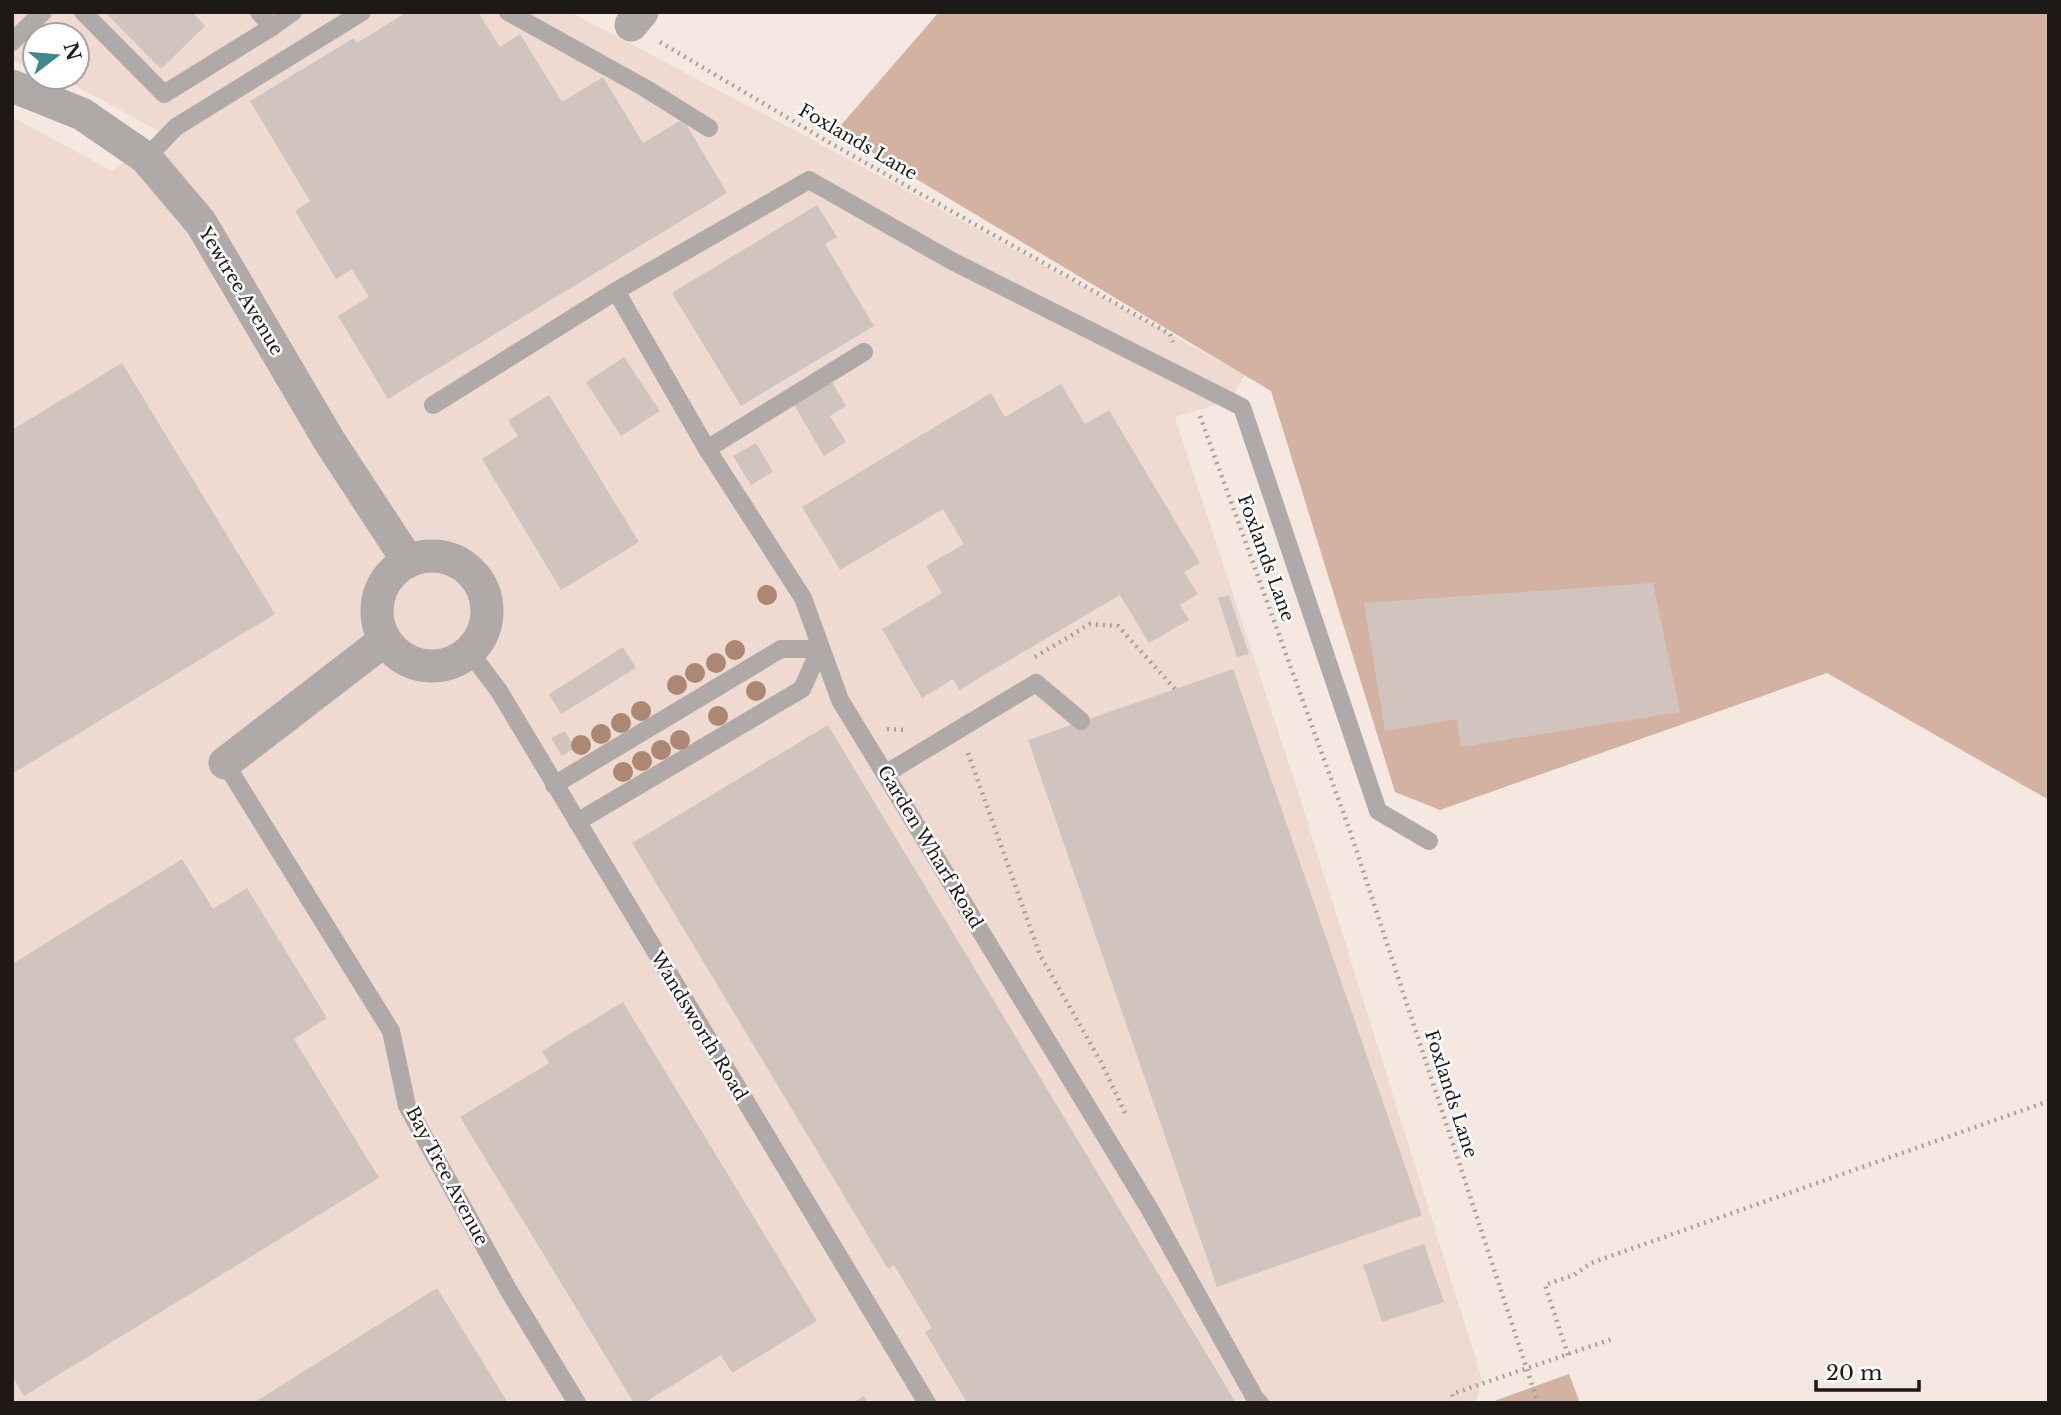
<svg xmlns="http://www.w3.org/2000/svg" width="2061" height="1415" font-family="'Libre Baskerville',serif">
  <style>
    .built { fill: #eedad0 }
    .green { fill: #d3b2a1 }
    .building { fill: #d1c4be }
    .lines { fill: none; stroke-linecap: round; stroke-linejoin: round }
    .path { stroke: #aaa09b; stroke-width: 4.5; stroke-dasharray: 2 5; stroke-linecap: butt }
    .service { stroke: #afa9a7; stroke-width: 18 }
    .minor { stroke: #afa9a7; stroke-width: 33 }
    .tree { fill: #ac8771 }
    .labels { text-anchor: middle; stroke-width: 5; stroke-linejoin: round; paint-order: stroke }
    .street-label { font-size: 18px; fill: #1d1916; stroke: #fff }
  </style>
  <rect width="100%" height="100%" fill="#f5e8e1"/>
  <path class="built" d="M12,12H570L841,155L1245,375L1230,401L1175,417L1298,792L1482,1379L1476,1403H12V117L112,171L162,133L76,86L53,77H77V35H35V70L12,61Z"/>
  <g class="green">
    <path d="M939,12H2049V800L1827,673L1440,810L1395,792L1271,391L836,131Z"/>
    <path d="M1569,1374L1580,1403H1489Z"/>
  </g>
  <g class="building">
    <path d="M105,12H192L205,26L161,69Z"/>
    <path d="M407,12H478L500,47L520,34L562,102L603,77L643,143L683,119L727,193L388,399L338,316L369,297L352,269L336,279L295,211L310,201L250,101L354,38L357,43Z"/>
    <path d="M817,205L837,237L825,244L874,326L741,406L672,293Z"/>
    <path d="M624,357L660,411L621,436L586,382Z"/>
    <path d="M122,363L275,614L12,774V430Z"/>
    <path d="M831,380L846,406L830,416L846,442L824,456L793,403Z"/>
    <path d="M1061,384L1085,424L1109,410L1200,563L1184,572L1198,594L1180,605L1189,620L1149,643L1120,595L959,690L953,679L922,698L882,629L942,593L926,566L964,544L943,509L840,570L802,507L991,393L1005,417Z"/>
    <path d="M549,395L639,542L561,590L482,459L518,436L508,420Z"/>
    <path d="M756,443L773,472L751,485L733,456Z"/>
    <path d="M1653,583L1680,712L1461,747L1457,719L1385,731L1364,603Z"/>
    <path d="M1229,595L1249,654L1237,657L1218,598Z"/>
    <path d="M623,647L636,668L561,714L549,694Z"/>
    <path d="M1233,669L1422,1215L1217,1287L1028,740Z"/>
    <path d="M828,725L1236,1403H967L925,1332L932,1328L894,1265L888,1269L632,843Z"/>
    <path d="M565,731L575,748L562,756L551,738Z"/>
    <path d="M182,859L213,909L247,888L327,1018L294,1039L379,1178L24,1396L12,1376V964Z"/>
    <path d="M623,1002L817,1321L732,1373L721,1355L644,1403H634L460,1117L549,1063L542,1051Z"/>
    <path d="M1424,1244L1444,1302L1382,1322L1363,1265Z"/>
    <path d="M437,1288L508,1403H253Z"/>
    <path d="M864,1396L868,1403H852Z"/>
  </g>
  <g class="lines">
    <g class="path">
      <path d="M660,42L825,140L1170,334L1173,342"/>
      <path d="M1200,416L1351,834L1538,1403"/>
      <path d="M1035,657L1090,624L1118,626L1175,689"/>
      <path d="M887,729L906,730"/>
      <path d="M968,753L1040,955L1101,1062L1125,1113"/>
      <path d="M1568,1355L1545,1285L1574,1275L1591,1263L2049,1101"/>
      <path d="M1455,1403L1452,1394L1615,1338"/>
    </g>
    <g class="service">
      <path d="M83,12L164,94L272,27L259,12"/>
      <path d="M508,12L645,88L709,128"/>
      <path d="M272,27L293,12"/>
      <path d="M12,42L43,12"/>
      <path d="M146,158L176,127L362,12"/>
      <path d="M616,291L707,449L803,598L840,700L1149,1208L1255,1398L1260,1403"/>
      <path d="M433,405L616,291L809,180L952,261L1242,407L1378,811L1429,841"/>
      <path d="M707,449L864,352"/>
      <path d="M469,651L499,691L927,1403"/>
      <path d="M225,763L391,1031L407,1106L509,1291L577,1403"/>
      <path d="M885,774L1036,683L1081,721"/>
      <path d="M554,785L781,649H820L802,689L577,822"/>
    </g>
    <g class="minor">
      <path d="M631,25L642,12"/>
      <path d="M12,86L82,114L146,158L201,223L330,442L408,561"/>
      <circle cx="432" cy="611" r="55"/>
      <path d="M225,763L385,640"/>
    </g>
  </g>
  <g class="tree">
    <circle cx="767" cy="595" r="10"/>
    <circle cx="735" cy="650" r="10"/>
    <circle cx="716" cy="663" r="10"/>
    <circle cx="695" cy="673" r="10"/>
    <circle cx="677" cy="685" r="10"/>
    <circle cx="756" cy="691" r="10"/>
    <circle cx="641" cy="711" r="10"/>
    <circle cx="718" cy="716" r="10"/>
    <circle cx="621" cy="723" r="10"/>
    <circle cx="601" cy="734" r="10"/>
    <circle cx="680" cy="740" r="10"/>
    <circle cx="581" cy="745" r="10"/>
    <circle cx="661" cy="750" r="10"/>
    <circle cx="642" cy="761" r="10"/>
    <circle cx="623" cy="772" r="10"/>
  </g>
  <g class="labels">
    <g class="street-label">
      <text transform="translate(858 142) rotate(30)" y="6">Foxlands Lane</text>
      <text transform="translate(241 291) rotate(59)" y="6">Yewtree Avenue</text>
      <text transform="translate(1266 558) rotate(70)" y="6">Foxlands Lane</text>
      <text transform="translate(930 847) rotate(59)" y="6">Garden Wharf Road</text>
      <text transform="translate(699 1026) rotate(59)" y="6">Wandsworth Road</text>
      <text transform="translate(1451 1094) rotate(72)" y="6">Foxlands Lane</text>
      <text transform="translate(447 1176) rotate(62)" y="6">Bay Tree Avenue</text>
    </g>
  </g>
  <rect width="2061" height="1415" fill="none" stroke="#1d1916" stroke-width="28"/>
  <g transform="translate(56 56) rotate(74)"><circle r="33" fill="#ffffff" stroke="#a5a3a2" stroke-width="2"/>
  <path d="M0-5L12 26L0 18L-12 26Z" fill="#40888a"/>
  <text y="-10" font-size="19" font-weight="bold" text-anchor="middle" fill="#1d1916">N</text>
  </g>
  <path d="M1816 1380v10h103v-10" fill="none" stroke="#1d1916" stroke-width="3.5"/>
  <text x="1826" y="1380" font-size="21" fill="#1d1916" stroke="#ffffff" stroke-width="5" paint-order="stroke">20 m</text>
</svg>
